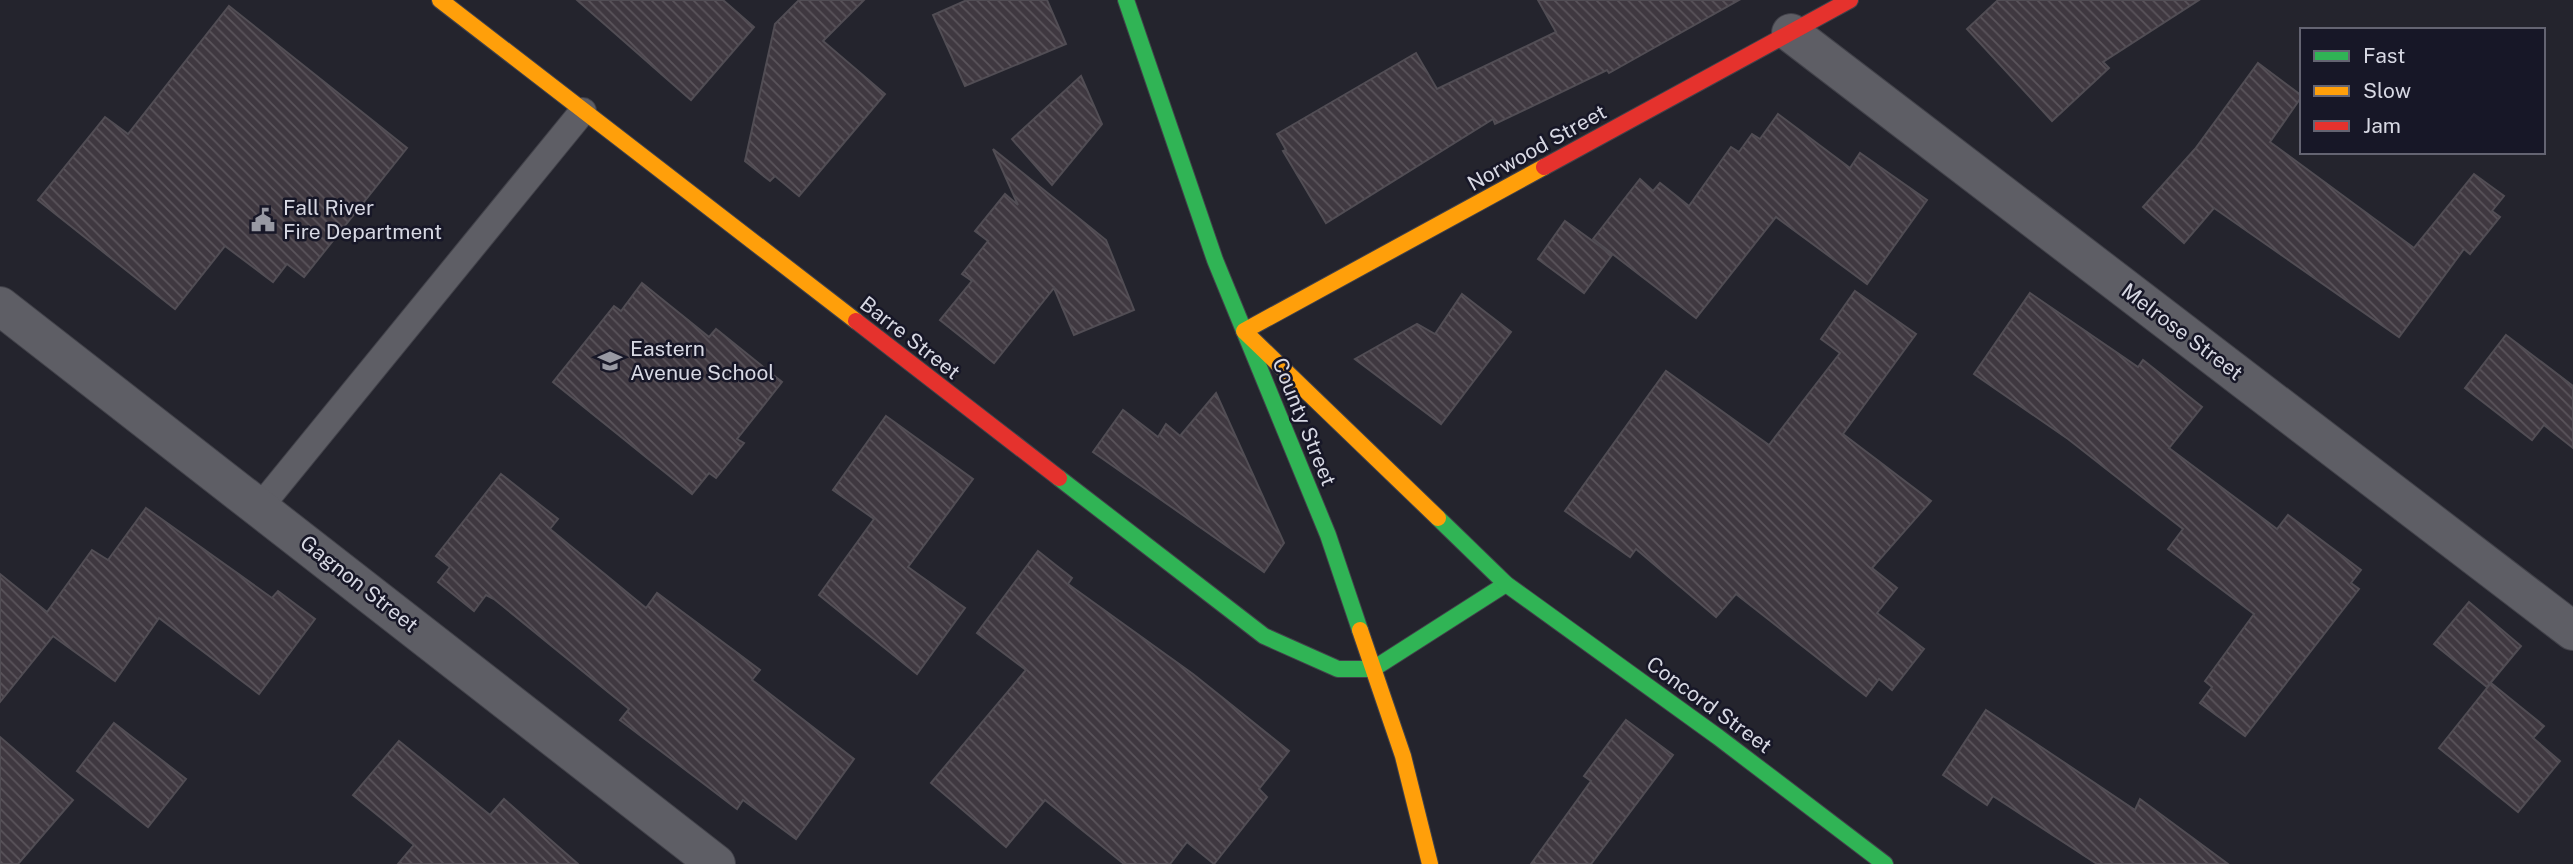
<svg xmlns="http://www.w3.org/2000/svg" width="2573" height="864" font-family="'Public Sans',sans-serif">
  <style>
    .building { fill: url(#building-back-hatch); stroke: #514d54; stroke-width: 2 }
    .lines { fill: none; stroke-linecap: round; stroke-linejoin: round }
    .lane-casing { stroke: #42424a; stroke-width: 28 }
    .street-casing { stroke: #42424a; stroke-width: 40 }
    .fast-casing { stroke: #42424a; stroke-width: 18 }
    .slow-casing { stroke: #42424a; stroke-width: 18 }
    .jam-casing { stroke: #42424a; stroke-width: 18 }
    .lane { stroke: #5e5e65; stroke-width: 26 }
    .street { stroke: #5e5e65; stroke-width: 38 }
    .fast { stroke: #30b455; stroke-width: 16 }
    .slow { stroke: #ff9f0a; stroke-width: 16 }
    .jam { stroke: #e5322d; stroke-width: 16 }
    .labels { text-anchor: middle; stroke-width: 5; stroke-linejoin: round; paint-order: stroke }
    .street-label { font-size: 21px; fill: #d7d8e3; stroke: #171727 }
    .poi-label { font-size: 21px; fill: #d7d8e3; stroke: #171727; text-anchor: start }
  </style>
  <defs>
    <pattern id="building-back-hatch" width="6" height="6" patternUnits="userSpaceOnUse" patternTransform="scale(1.75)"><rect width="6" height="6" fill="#3f3840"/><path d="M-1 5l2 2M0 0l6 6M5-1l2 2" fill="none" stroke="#5a545b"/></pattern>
  </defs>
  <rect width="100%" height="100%" fill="#24242d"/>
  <g class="building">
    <path d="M577,0H723L754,27L691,100Z"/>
    <path d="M799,0H864L823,41L885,94L799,196L775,176L770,181L745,161L775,24Z"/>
    <path d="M967,0H1047L1066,44L965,86L933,15Z"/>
    <path d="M1538,0H1739L1609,73L1607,70L1495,124L1493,119L1326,223L1283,151L1286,150L1277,134L1416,53L1437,89L1556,32Z"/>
    <path d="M1998,0H2199L2103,62L2109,68L2052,121L1967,29Z"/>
    <path d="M229,6L407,148L304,277L287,264L273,282L225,246L175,309L38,200L105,117L128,134Z"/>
    <path d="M2258,63L2302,96L2270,142L2414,248L2474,174L2504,196L2492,211L2500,217L2470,254L2464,249L2399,337L2214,208L2184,243L2143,207L2195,149Z"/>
    <path d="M1081,76L1102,124L1052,185L1012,139Z"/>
    <path d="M1778,114L1850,168L1860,153L1927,200L1867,284L1776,217L1696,318L1593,239L1640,179L1653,191L1660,183L1689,206L1731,147L1739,152L1752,134L1760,139Z"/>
    <path d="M993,149L1106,240L1134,310L1074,335L1054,288L994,363L940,320L972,281L962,274L988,241L975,231L1005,194L1018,205Z"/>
    <path d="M1565,221L1612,255L1584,293L1538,259Z"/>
    <path d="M642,283L709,337L716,329L782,382L737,439L744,443L716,478L709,473L692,494L553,382L614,306L621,311Z"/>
    <path d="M1855,291L1916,334L1843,434L1931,501L1872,568L1897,588L1877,613L1924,649L1892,690L1879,679L1866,696L1736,594L1716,617L1636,549L1630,557L1565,511L1666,371L1769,445L1840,353L1821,339Z"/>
    <path d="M2030,293L2138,367L2143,360L2202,407L2169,448L2277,529L2288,515L2361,570L2351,583L2359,589L2245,736L2200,703L2212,687L2205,681L2254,614L2168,549L2183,529L2068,439L1974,374Z"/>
    <path d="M1462,294L1511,332L1441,424L1355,359L1417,324L1435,334Z"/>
    <path d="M2506,335L2573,386V448L2544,425L2532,440L2465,388Z"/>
    <path d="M1216,393L1284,543L1264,572L1093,452L1123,410L1158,437L1166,424L1180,436Z"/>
    <path d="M886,416L973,479L908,567L965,608L917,674L819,595L874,519L833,490Z"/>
    <path d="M501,474L558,519L550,529L646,608L657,593L760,670L752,680L854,759L796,839L743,800L737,809L620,720L629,709L494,599L486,595L474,611L438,582L450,567L436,556Z"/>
    <path d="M146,508L272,598L278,591L315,619L259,694L159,618L115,681L53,636L0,702V574L47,612L92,550L108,560Z"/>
    <path d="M1038,551L1072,578L1068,584L1193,674L1289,751L1259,789L1267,797L1214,864L1187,842L1170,864H1124L1045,800L1006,847L931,783L1026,670L977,633Z"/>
    <path d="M2469,602L2521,646L2487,687L2434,644Z"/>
    <path d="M2491,683L2544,726L2533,738L2560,761L2518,812L2439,748Z"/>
    <path d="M1986,710L2135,810L2140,799L2228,864H2097L1993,796L1987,805L1943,775Z"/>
    <path d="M1626,720L1673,755L1591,864H1531L1591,781L1584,776Z"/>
    <path d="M114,723L186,779L148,827L77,771Z"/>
    <path d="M0,737L73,800L18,864H0Z"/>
    <path d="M399,741L490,815L504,799L578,864H398L414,845L353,795Z"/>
  </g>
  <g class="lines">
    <g class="lane-casing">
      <path id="lane" d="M260,507L583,111"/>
    </g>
    <g class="street-casing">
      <g id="street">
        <path d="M1791,33L2573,631"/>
        <path d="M0,306L716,864"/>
      </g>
    </g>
    <g class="fast-casing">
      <g id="fast">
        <path d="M1126,0L1215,260L1328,535L1360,630"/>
        <path d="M1059,478L1264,636L1338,669H1373L1506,584"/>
        <path d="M1438,518L1506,584L1718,737L1885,864"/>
      </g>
    </g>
    <g class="slow-casing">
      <g id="slow">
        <path d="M440,0L856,321"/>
        <path d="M1438,518L1244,331L1544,167"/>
        <path d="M1360,630L1403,756L1430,864"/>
      </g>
    </g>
    <g class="jam-casing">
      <g id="jam">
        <path d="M1544,167L1850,0"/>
        <path d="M856,321L1059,478"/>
      </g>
    </g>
    <use href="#lane" class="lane"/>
    <use href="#street" class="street"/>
    <use href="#fast" class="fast"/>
    <use href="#slow" class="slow"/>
    <use href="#jam" class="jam"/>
  </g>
  <defs>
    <g id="civic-bare" transform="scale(1.89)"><path d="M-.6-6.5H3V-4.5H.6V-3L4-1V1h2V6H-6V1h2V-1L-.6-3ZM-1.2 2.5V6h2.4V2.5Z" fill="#9899a3" stroke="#171727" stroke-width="2.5" paint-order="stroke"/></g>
    <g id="school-bare" transform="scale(1.89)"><path d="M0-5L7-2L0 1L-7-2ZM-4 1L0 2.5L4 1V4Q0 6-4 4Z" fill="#9899a3" stroke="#171727" stroke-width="2.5" paint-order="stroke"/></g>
  </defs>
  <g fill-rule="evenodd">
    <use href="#civic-bare" x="263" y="220"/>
    <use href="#school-bare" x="610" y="361"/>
  </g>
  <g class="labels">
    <g class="street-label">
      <text transform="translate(1537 148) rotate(-29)" y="7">Norwood Street</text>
      <text transform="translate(2182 332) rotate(37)" y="7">Melrose Street</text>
      <text transform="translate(910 338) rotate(38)" y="7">Barre Street</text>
      <text transform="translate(1304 422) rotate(68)" y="7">County Street</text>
      <text transform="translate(359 584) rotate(38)" y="7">Gagnon Street</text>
      <text transform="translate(1709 705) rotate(36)" y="7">Concord Street</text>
    </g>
    <g class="poi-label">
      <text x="283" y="215">Fall River<tspan x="283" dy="24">Fire Department</tspan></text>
      <text x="630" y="356">Eastern<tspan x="630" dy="24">Avenue School</tspan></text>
    </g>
  </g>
  <rect x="2300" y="28" width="245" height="126" fill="#171727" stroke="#646472" stroke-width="2"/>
  <rect x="2314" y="51" width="35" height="10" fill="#30b455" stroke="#646472" stroke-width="2"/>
  <text x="2363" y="63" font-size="21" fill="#d7d8e3">Fast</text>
  <rect x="2314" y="86" width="35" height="10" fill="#ff9f0a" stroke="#646472" stroke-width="2"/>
  <text x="2363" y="98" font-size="21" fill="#d7d8e3">Slow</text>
  <rect x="2314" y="121" width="35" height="10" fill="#e5322d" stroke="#646472" stroke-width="2"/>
  <text x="2363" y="133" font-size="21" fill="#d7d8e3">Jam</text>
</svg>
